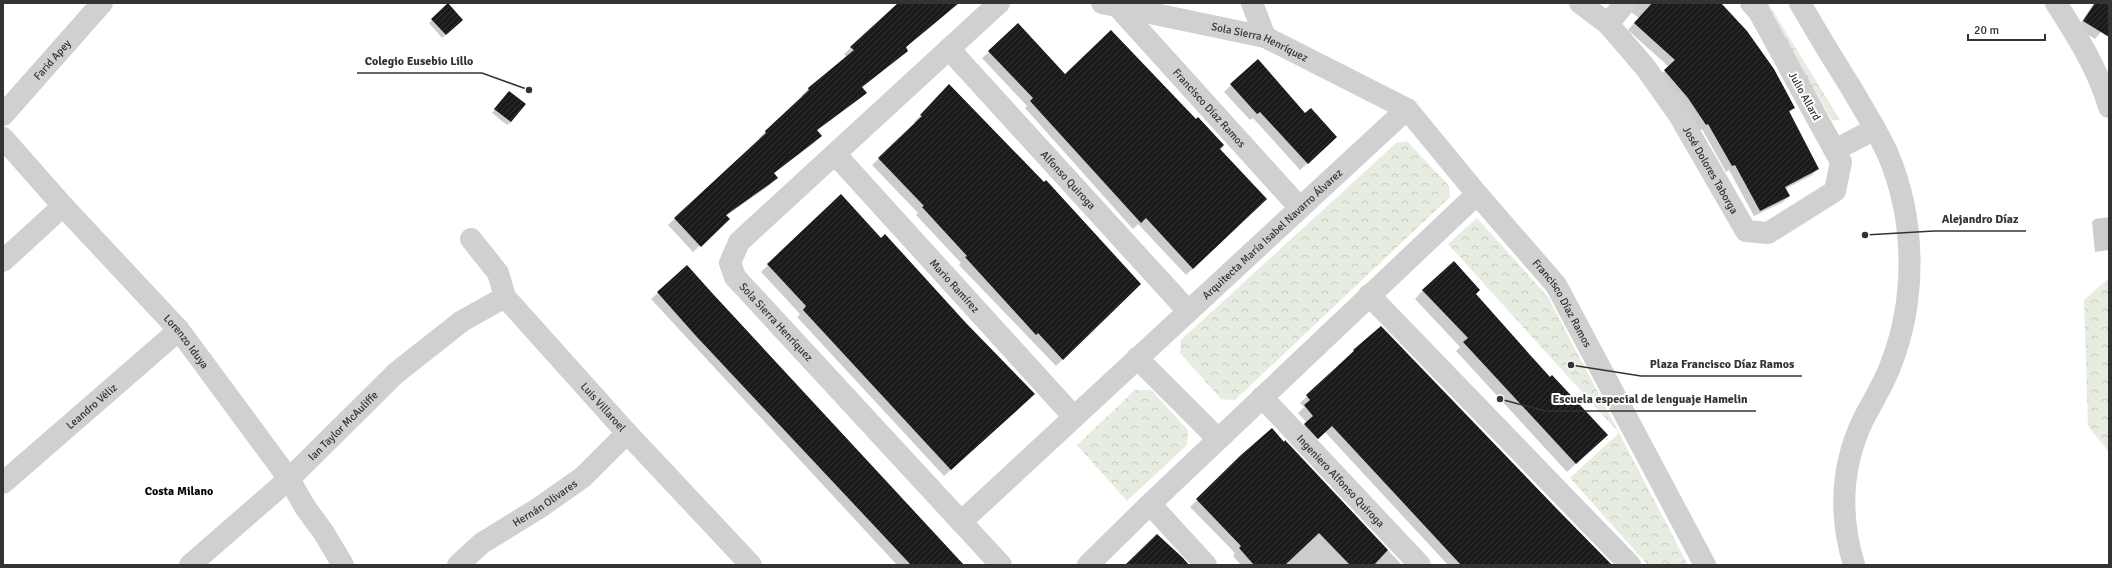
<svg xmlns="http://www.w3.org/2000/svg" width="2112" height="568" font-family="Signika,sans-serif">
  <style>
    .park { fill: url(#park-crowns) }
    .shadow { fill: #0003 }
    .building { fill: url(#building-hatch) }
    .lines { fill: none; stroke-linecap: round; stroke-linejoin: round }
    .street { stroke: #d0d0d0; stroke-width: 22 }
    .labels { text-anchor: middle; stroke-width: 4; stroke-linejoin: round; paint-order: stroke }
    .street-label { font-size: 11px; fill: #333; stroke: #fff }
    .neighbourhood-label { font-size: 12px; font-weight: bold; fill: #000; stroke: #fff }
    .leader { fill: none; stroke: #333; stroke-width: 1.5 }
    .callout-dot { fill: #333; stroke: #fff; stroke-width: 1.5 }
    .callout-label { font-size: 12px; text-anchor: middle; font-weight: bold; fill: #333; stroke: #fff; stroke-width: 4; stroke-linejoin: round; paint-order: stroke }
  </style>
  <defs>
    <pattern id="park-crowns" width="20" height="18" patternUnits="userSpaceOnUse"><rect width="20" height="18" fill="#e6ecdf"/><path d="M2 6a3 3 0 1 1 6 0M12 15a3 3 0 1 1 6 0" fill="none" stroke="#c6cbc0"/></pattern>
    <pattern id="building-hatch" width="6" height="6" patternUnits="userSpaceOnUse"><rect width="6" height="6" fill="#1a1a1a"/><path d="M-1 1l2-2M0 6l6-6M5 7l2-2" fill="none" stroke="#333"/></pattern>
  </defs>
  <rect width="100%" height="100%" fill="#fff"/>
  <g class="park">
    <path d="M1763,3H1768L1840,120H1832Z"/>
    <path d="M1407,141L1449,186L1450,197L1235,400L1221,399L1180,353L1181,340L1396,143Z"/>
    <path d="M1477,218L1548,297L1688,565H1648L1570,478L1619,433L1448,244Z"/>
    <path d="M2109,278V452L2088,426L2084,300Z"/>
    <path d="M1135,390H1151L1188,430L1187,445L1127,501L1077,445Z"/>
  </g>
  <g class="shadow">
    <path d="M900,3H954L953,7L946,14L905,48L900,57L861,88L866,93L859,99L816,131L820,136L814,143L773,174L777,178L770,185L726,216L722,226L693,252L668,225L760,140L759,138L765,132L803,97L802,95L808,89L847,57L844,54Z"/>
    <path d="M1629,3H1716L1794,107L1789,113L1818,169L1812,175L1785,189L1789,196L1783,202L1754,216L1729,170L1726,172L1702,129L1700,131L1659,76L1669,67L1628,30L1639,18L1631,12Z"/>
    <path d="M2094,3H2109V22L2095,39L2077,28Z"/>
    <path d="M448,5L459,23L442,38L429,23Z"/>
    <path d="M989,52L1065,75L1219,149L1259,206L1186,275L1138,224L1133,229L1025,108L1027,106L982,58Z"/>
    <path d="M1231,85L1329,143L1300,170L1253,118L1250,120L1224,92Z"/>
    <path d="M949,86L1140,284L1056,366L959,265L961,263L916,215L918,213L872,165L916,123L914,122Z"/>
    <path d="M506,95L511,122L507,125L492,113Z"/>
    <path d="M2109,217V250L2095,252L2092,222L2095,219Z"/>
    <path d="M768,265L1027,401L944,476L797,317L800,314L761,272Z"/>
    <path d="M1423,290L1475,294L1598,443L1567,472L1456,351L1460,347L1415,299Z"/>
    <path d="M658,293L963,565H897L651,299Z"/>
    <path d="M1354,350L1610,565H1448L1325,432L1311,445L1298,431L1307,423L1298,413L1304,407L1300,403Z"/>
    <path d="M1285,442L1402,565H1241L1233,556L1235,553L1190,507L1242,456Z"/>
  </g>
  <g class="building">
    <path d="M448,3L463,20L446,35L431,19Z"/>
    <path d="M898,3H959L906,47L908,51L862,87L867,93L817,130L822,136L774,173L778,178L726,215L730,219L701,247L674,218L766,133L765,131L809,90L808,88L854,50L850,47Z"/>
    <path d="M1652,3H1721L1747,31L1774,69L1795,108L1789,111L1819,169L1785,187L1790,196L1760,211L1735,165L1732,166L1708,124L1706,125L1688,98L1664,70L1675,60L1634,23Z"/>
    <path d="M2095,3H2109V37L2083,21Z"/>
    <path d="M1018,23L1065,74L1111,30L1196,119L1198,117L1224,145L1220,149L1267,199L1193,269L1146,218L1141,223L1030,101L1033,98L988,51Z"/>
    <path d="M1258,59L1305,113L1311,108L1337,137L1308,164L1260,112L1257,114L1230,84Z"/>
    <path d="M949,84L1044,182L1046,180L1141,284L1063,360L1038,333L1036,335L965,257L967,256L922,207L924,206L878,158L922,116L920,115Z"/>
    <path d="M509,91L526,104L511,122L494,109Z"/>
    <path d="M841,194L881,238L885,234L966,323L1035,394L951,470L803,310L806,306L767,264Z"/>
    <path d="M1454,261L1480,290L1476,294L1531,356L1550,377L1552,375L1608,435L1576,464L1463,342L1468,338L1422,290Z"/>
    <path d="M687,265L713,294L964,565H911L696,336L657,292Z"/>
    <path d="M1381,326L1557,509L1612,565H1461L1332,426L1318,439L1304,424L1313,416L1304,405L1310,400L1306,395L1354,351L1353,350Z"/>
    <path d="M1272,428L1284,442L1285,440L1388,550L1374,565H1350L1319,533L1285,565H1254L1239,548L1241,546L1196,499L1241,455Z"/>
    <path d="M1157,534L1183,558L1189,565H1125Z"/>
  </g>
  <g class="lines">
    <g class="street">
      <path id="s1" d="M999,3L739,242L730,263L735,277L1001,565"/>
      <path id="s2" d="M1102,3L1265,37L1407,109L1477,194L1556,285L1705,565"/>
      <path d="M1252,3L1265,37"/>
      <path id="s3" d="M1580,3L1608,24L1645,67L1679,115L1746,231L1768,233L1835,191L1841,162L1759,12L1751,3"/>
      <path d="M1800,3C1816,31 1833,59 1850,86C1863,108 1876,129 1887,152C1916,219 1917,299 1890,367C1883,385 1873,401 1864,418C1841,465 1839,515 1854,565"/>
      <path d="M2056,3C2077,36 2098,69 2109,107"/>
      <path id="s4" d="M1122,5L1119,8L1300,208"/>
      <path d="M1608,24L1625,3"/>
      <path id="s5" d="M949,49L1188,311"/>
      <path id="s6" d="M3,115L102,3"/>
      <path id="s7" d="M3,138L63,206L179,330L289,479L305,507L324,533L343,565"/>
      <path d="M1835,150L1875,129"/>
      <path id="s8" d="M835,154L1074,417"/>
      <path id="s9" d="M471,239L498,273L505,297L627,433L751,565"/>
      <path d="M3,261L63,206"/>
      <path d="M1369,295L1630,565"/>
      <path d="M1137,358L1218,439"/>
      <path id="s10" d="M1262,397L1420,565"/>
      <path id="s11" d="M3,483L179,330"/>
      <path d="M1150,504L1206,565"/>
      <path id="s12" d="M961,522L1407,109"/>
      <path id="s13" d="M190,565L289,479L396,373L462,321L505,297"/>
      <path id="s14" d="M458,565L482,543L539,508L583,477L627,433"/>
      <path d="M1088,565L1150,504L1477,194"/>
    </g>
  </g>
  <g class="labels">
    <g class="street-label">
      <text dy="4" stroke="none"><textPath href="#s2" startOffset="163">Sola Sierra Henríquez</textPath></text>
      <text dy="4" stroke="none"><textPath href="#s6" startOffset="74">Farid Apey</textPath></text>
      <text transform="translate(1805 96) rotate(61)" y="4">Julio Allard</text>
      <text dy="4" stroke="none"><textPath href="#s4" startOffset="139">Francisco Díaz Ramos</textPath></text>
      <text dy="4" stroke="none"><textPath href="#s3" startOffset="214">José Dolores Taborga</textPath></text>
      <text dy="4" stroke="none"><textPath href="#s5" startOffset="177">Alfonso Quiroga</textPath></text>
      <text dy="4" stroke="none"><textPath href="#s12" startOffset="424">Arquitecta María Isabel Navarro Álvarez</textPath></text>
      <text dy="4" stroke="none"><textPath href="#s8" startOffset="178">Mario Ramírez</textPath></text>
      <text dy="4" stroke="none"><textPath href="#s2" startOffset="575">Francisco Díaz Ramos</textPath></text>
      <text dy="4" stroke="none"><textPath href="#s1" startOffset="452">Sola Sierra Henríquez</textPath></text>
      <text dy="4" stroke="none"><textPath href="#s7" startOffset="274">Lorenzo Iduya</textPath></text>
      <text dy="4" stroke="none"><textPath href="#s11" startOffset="117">Leandro Véliz</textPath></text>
      <text dy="4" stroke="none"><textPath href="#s9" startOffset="216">Luis Villaroel</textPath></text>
      <text dy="4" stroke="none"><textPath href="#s13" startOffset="207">Ian Taylor McAuliffe</textPath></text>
      <text dy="4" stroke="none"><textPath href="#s10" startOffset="115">Ingeniero Alfonso Quiroga</textPath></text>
      <text dy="4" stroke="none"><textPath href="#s14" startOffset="107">Hernán Olivares</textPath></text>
    </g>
    <g class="neighbourhood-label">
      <text x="179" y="495">Costa Milano</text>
    </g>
  </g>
  <path class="leader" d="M529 90L482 73H357M1865 235L1934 231H2026M1571 365L1641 376H1802M1500 399L1545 411H1756"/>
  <g class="callout-dot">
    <circle cx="529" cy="90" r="4"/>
    <circle cx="1865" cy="235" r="4"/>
    <circle cx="1571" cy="365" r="4"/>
    <circle cx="1500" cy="399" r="4"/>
  </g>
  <g class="callout-label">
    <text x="419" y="65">Colegio Eusebio Lillo</text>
    <text x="1980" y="223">Alejandro Díaz</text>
    <text x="1722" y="368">Plaza Francisco Díaz Ramos</text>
    <text x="1650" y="403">Escuela especial de lenguaje Hamelin</text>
  </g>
  <rect width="2112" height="568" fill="none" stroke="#333333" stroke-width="8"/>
  <path d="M1968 34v6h77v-6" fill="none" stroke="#333333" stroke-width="2"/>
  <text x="1974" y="34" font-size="12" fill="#333333" stroke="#ffffff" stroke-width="3" paint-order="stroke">20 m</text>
</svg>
